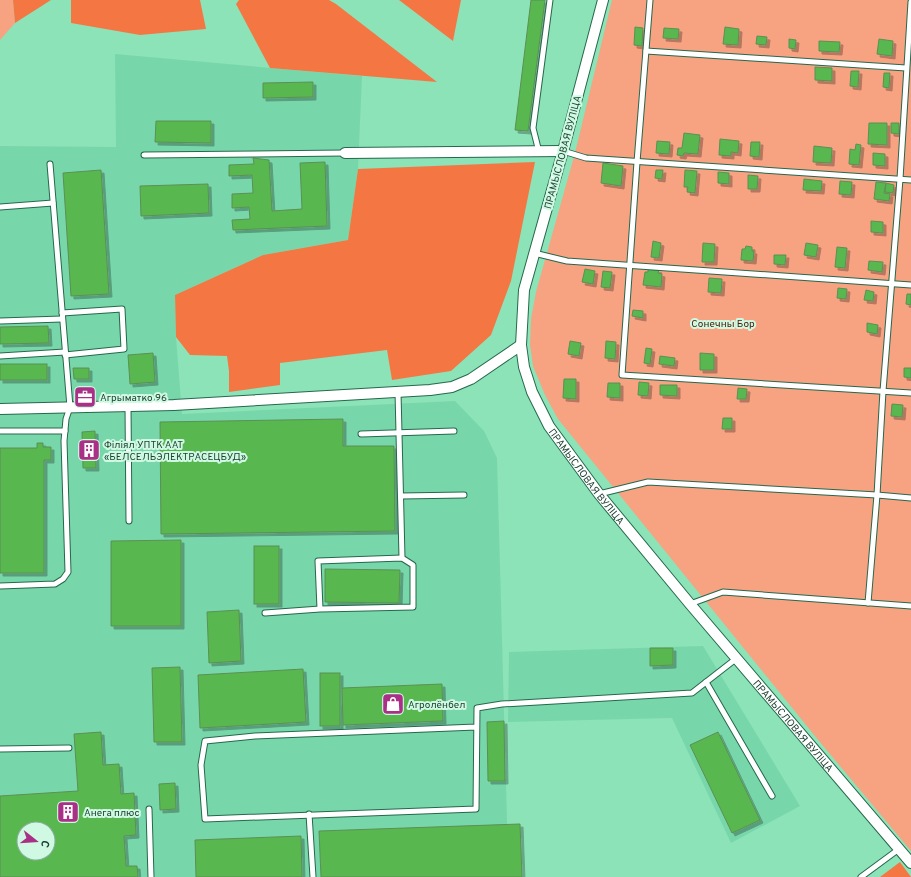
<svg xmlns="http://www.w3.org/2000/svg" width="911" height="877" font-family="Overpass,sans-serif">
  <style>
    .built { fill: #78d7aa; fill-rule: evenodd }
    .green { fill: #f7a281 }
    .forest { fill: #f47743 }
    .building { fill: #59b74f; stroke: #5b9055; fill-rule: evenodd; filter: url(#shadow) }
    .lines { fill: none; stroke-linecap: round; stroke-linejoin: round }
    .service-casing { stroke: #25684b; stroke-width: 7 }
    .minor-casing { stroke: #25684b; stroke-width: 12 }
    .service { stroke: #fff; stroke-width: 5 }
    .minor { stroke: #fff; stroke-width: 10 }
    .labels { text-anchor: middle; stroke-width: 4; stroke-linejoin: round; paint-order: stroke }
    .street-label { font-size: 10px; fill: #1d4131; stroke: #d0f9e3 }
    .park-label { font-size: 10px; fill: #481904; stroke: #d0f9e3 }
    .poi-label { font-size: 10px; fill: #1d4131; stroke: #d0f9e3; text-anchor: start }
  </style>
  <defs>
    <filter id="shadow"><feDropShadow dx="3" dy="3" stdDeviation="0" flood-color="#0004"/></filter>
  </defs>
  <rect width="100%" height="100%" fill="#8ce3b8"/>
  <g class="built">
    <path d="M115,54L362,76L358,169L348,240L263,255L175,295L176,337L182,414L455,401L484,431L497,458L507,821L510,877H0V146L116,147ZM24,829H48V853H24Z"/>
    <path d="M703,646L800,806L731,843L672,718L508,722L509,652Z"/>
  </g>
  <g class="green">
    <path d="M0,0H13L15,23L0,40Z"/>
    <path d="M612,0H911V851L819,741L558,419L545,395L533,366L530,345L531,319L536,292L575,153Z"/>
  </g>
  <g class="forest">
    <path d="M13,0H51L15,23Z"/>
    <path d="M71,0H200L206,29L140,35L71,23Z"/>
    <path d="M239,0H329L336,4L437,82L270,68L236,4Z"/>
    <path d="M399,0H461L453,41Z"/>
    <path d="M535,162L511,281L491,335L451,371L392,380L387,350L280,363V385L229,392V371L227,356L190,355L176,337L175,295L263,255L348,240L358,169Z"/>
    <path d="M900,862L911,877H880Z"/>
  </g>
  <g class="building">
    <path d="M531,0H545L528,131L515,130Z"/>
    <path d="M635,27L643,28L642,46L634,45Z"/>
    <path d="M725,27L739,29L738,45L723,44Z"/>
    <path d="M664,28L679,29L678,39L663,38Z"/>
    <path d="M757,36L767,37L766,45L756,44Z"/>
    <path d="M789,39L796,40L795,49L789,48Z"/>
    <path d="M879,39L893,41L892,56L877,54Z"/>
    <path d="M819,41L840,42L839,52L819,51Z"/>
    <path d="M815,67L832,68V81L815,80Z"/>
    <path d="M851,71H859L858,87L850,86Z"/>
    <path d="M884,73H890L889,88L883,87Z"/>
    <path d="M313,82V97L263,98V83Z"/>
    <path d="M156,121H211V143L155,142Z"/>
    <path d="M869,123H887V145L868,144Z"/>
    <path d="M891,123H899V134L891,133Z"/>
    <path d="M684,133L700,135L698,154L684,153L683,156L677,155L678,148H682Z"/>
    <path d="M720,139L739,141L738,153L731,152V156L719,155Z"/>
    <path d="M657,141L670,142L669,154L656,153Z"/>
    <path d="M751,142H760L759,157L750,156Z"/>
    <path d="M856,144L861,145L859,165L849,164L850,149L855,150Z"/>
    <path d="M814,146L832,148L831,163L813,162Z"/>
    <path d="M873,153L885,154V166L873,165Z"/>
    <path d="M253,158L269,160L272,211L302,209L300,163L325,162L327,226L233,230L232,220L250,219L249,207L232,208V194L253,193L252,175L229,176V165L254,164Z"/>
    <path d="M603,163L623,166L621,186L601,183Z"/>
    <path d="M101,170L109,294L71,296L63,173Z"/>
    <path d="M656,170H663L662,179L655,178Z"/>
    <path d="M685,170L697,171L695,193L687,192L688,187H684Z"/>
    <path d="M718,172L729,173V184L718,183Z"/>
    <path d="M748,175L758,176L757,189H748Z"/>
    <path d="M804,179L822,181L821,191L803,190Z"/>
    <path d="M840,181L852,182L851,195L839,194Z"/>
    <path d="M876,182L886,183L884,193L890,194L889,201L874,199Z"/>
    <path d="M886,183L894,185L893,193L885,192Z"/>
    <path d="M208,184L209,213L141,216L140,186Z"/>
    <path d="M871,221L883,222V233L871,232Z"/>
    <path d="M653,241L661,243L659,258L651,257Z"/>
    <path d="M703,243L715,244L714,262H702Z"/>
    <path d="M806,243L818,245L816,257L804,255Z"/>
    <path d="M746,246L752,247V251H754L753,261L741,260L742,249H745Z"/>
    <path d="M837,247L847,248L845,268L835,267Z"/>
    <path d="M774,255H786L785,265L774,264Z"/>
    <path d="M869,261L883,262L882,272L868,270Z"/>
    <path d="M648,268L659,270L658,273L662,274L661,287L643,285L645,272H648Z"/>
    <path d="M585,269L595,271L593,284L582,282Z"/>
    <path d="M603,271L612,272L610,288L601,287Z"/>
    <path d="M709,278L722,279L721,293L708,292Z"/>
    <path d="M838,288L847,289L846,299L837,298Z"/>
    <path d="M866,290L874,292L873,301L864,300Z"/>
    <path d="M907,294H911V305L906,304Z"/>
    <path d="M633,310L643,311V318L632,316Z"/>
    <path d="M867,323L878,325L877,334L867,332Z"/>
    <path d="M48,326L49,343L0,344V327Z"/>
    <path d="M570,341L581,343L579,356L568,354Z"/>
    <path d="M606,341L616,342L615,359L605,358Z"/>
    <path d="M646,348L652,349L650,364L644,363Z"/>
    <path d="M153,353L155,382L130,384L128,355Z"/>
    <path d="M700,353L714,354V370H700Z"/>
    <path d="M660,356L675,358L674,366L659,364Z"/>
    <rect x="0" y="364" width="47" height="16"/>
    <path d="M73,368H89V379H74Z"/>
    <path d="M904,368H911V378L904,377Z"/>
    <path d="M564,379H576V399L563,398Z"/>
    <path d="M639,382L649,383L648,396L638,395Z"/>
    <path d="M608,383H620V398L607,397Z"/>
    <path d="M660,385H677V396L660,395Z"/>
    <path d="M738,388L747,389L746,399H737Z"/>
    <path d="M892,404L903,405L902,417L891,416Z"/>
    <path d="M723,418H732V429H722Z"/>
    <path d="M343,419V446H394L395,531L161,534L160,422Z"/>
    <path d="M95,431L96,468H83L82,432Z"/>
    <path d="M37,443H43V447H51V460H44V573H0V448H37Z"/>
    <path d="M181,540V626H111V541Z"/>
    <rect x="254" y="546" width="25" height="58"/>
    <path d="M325,569L400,570L399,603L325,602Z"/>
    <path d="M239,610L241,661L209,663L207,612Z"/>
    <path d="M650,648H673V665L650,666Z"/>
    <path d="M180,667L182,742H154L152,668Z"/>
    <path d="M303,669L306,722L200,728L198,675Z"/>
    <rect x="320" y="673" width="20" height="53"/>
    <path d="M442,684L443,721L343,725L342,688Z"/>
    <path d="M504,721L505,781H488L487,722Z"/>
    <path d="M101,732L103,765L119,764L121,794L134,793L136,835L124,836L126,866H137L138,877H0V796L78,791L74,734ZM24,829H48V853H24Z"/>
    <path d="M718,732L760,820L732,833L690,745Z"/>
    <path d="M175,783L176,809L160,810L159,784Z"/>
    <path d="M520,824L522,877H321L319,831Z"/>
    <path d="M301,836L302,877H196L195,840Z"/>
  </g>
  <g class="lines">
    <g class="service-casing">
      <g id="service">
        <path d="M650,0L637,162L622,375L911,393"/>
        <path d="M646,51L906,68"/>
        <path d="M563,151L586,158L911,180"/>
        <path d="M539,152L533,128L550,0"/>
        <path d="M144,155L345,153"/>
        <path d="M0,207L53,203"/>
        <path d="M534,253L567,261L911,285"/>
        <path d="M62,313L122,309L124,349L65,355"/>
        <path d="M0,321L62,319"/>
        <path d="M0,356L65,352"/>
        <path d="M398,392L402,558"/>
        <path d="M128,406L129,521"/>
        <path d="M0,431H65"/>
        <path d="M361,434L454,431"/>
        <path d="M599,494L648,482L877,495L911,498"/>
        <path d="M401,496L464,495"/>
        <path d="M0,586L55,584L63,579L68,572L64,441L66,419L70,407L50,164"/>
        <path d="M868,603L877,495L883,391L900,179L911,2"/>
        <path d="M690,604L723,592L911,606"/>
        <path d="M265,613L320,609L413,607V565L402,558L318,561L320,609"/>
        <path d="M706,682L772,796"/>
        <path d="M476,727L255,736L205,741L201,765L205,819L476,809L477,708L502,704L692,693L737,658"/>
        <path d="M0,749L69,748"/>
        <path d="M149,809L151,877"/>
        <path d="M309,814L313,877"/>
        <path d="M861,877L899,849"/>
      </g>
    </g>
    <g class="minor-casing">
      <g id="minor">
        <path id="s1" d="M603,0L563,151L524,290L521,345L524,367L532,392L549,426L599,494L690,604L911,863"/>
        <path d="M345,153L563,151"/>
        <path d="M0,409L174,405L430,390L452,387L471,379L521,345"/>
      </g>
    </g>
    <use href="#service" class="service"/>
    <use href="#minor" class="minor"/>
  </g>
  <defs>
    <g id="office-square" transform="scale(1.15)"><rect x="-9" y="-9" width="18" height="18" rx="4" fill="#a93086" stroke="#d0f9e3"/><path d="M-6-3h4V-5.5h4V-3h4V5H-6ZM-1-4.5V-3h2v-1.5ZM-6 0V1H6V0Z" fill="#fff"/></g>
    <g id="building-square" transform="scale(1.15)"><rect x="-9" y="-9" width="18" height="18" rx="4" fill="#a93086" stroke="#d0f9e3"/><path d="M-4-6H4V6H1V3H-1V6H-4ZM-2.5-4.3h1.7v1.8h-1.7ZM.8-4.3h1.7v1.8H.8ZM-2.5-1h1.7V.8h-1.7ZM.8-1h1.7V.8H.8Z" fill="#fff"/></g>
    <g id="shop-square" transform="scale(1.15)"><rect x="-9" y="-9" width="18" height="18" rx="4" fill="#a93086" stroke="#d0f9e3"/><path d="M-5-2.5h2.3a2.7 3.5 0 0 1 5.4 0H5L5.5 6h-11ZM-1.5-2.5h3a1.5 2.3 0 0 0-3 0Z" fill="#fff"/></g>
  </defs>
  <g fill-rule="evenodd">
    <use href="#office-square" x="85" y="397"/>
    <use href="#building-square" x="89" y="450"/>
    <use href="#shop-square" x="393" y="704"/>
    <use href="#building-square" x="68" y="812"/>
  </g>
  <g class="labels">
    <g class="street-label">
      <text transform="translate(562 152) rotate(-75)" y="4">ПРАМЫСЛОВАЯ ВУЛІЦА</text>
      <text dy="4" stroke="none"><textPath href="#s1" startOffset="505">ПРАМЫСЛОВАЯ ВУЛІЦА</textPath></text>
      <text dy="4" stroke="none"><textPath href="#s1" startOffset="829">ПРАМЫСЛОВАЯ ВУЛІЦА</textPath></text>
    </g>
    <g class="park-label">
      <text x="723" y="327">Сонечны Бор</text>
    </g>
    <g class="poi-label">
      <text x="100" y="401">Агрыматко 96</text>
      <text x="104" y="448">Філіял УПТК ААТ<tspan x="104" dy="12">«БЕЛСЕЛЬЭЛЕКТРАСЕЦБУД»</tspan></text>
      <text x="408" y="708">Агролёнбел</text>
      <text x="84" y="816">Анега плюс</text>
    </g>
  </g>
  <g transform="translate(36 841) rotate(107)"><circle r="19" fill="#d0f9e3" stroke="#88af9c"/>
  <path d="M0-3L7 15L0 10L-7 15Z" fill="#a93086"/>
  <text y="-6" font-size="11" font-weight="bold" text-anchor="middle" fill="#1d4131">С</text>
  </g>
</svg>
